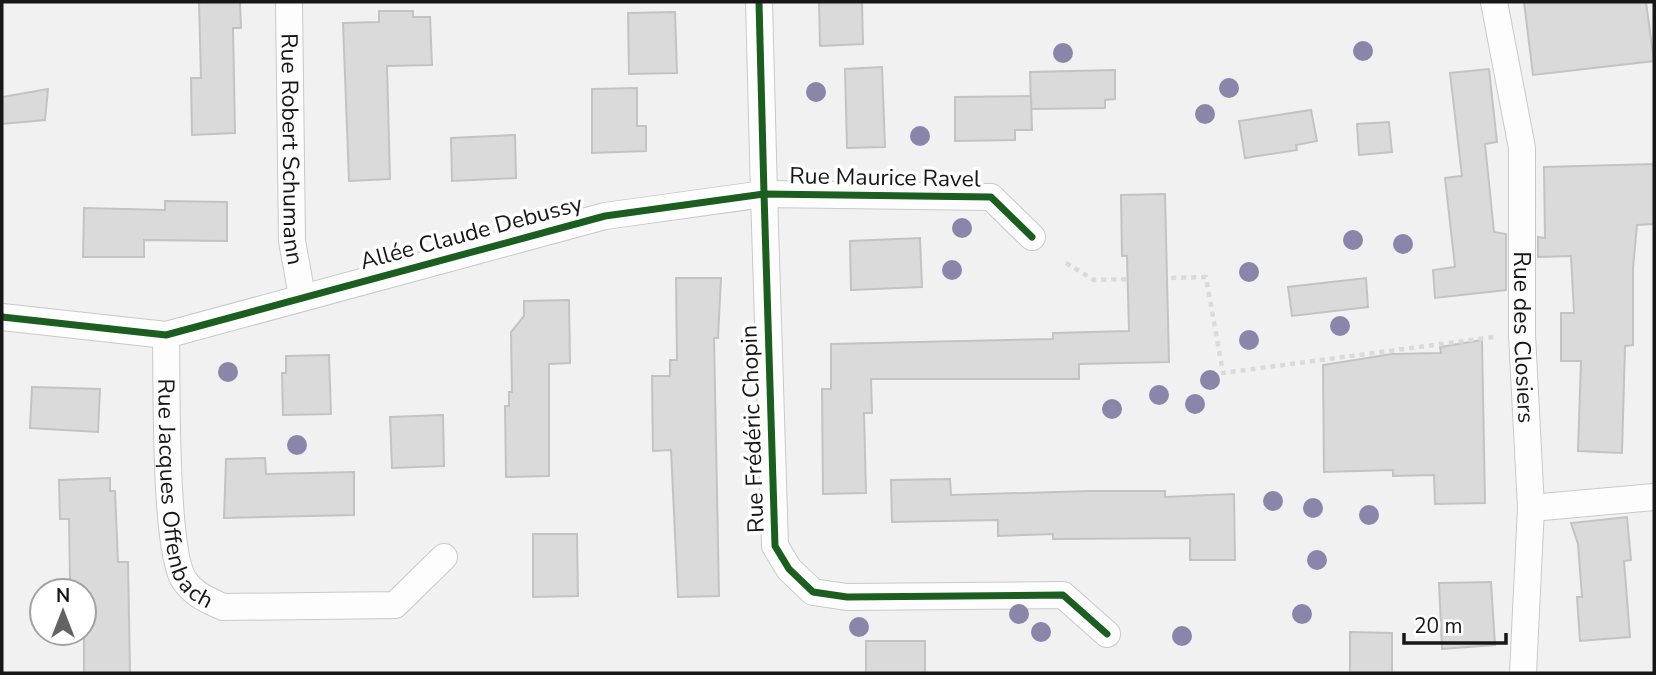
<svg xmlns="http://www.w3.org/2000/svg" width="1656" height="675" font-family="'Nunito Sans',sans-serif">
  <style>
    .building { fill: #dadada; stroke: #c3c3c4; stroke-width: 2 }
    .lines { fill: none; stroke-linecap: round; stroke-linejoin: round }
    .minor-casing { stroke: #c9c9ca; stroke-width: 28 }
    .path { stroke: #dadadb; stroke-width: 4.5; stroke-dasharray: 5 5; stroke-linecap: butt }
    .minor { stroke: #fdfdfd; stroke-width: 26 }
    .cycleway-casing { stroke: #fff; stroke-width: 11 }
    .cycleway { stroke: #1b5e20; stroke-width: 7 }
    .tree { fill: #8986aa }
    .labels { text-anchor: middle; stroke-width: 7; stroke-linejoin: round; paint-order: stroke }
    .street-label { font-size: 23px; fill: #171717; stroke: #fff }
  </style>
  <rect width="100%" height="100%" fill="#f1f1f2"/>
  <g class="building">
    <path d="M199,2H240L241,28H233L235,133L192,135L191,78H201Z"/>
    <path d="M819,2H862L863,44L820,46Z"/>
    <path d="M1524,2H1646L1654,61L1533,75Z"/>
    <path d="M379,11H413V17H430L432,65L387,66L390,179L349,181L343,23L379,22Z"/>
    <path d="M675,12L677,73L629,74L628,13Z"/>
    <path d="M882,67L885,147L847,148L845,69Z"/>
    <path d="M1489,69L1497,142L1485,144L1494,232L1506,234V290L1435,298L1433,270L1455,267L1445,178L1462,176L1450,73Z"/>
    <path d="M1115,70V99L1105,100V108L1031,109L1030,72Z"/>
    <path d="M637,88V126H646V151L592,153V89Z"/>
    <path d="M48,89L45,120L2,124V97Z"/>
    <path d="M1031,96L1032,130H1015V140L955,141V97Z"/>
    <path d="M1311,110L1317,141L1296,145L1297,150L1245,158L1239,121Z"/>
    <path d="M1389,122L1392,152L1359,155L1357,124Z"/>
    <path d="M515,135L516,178L452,181L451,138Z"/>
    <path d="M1654,164V224L1637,225L1633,268V345L1625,346L1622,453L1578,451L1581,361H1561V313H1574L1571,256L1538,257V237L1545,238L1544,167Z"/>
    <path d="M1165,194L1169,362L1079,364V379H871L872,413H864L866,493L823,494L822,389H831V344L1053,339V333L1129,331L1127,256H1122L1121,195Z"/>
    <path d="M165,201L227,202V241L144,240V257H83L84,208L165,210Z"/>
    <path d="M920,238L922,287L851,290L850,241Z"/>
    <path d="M676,278H721L718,338H714L719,596L678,597L671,450L653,451L652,376H670V360H677Z"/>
    <path d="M1366,278L1368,307L1292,316L1288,287Z"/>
    <path d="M569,300L570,363L549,364V476L506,477L505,406H509V392H512L511,332L524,316V301Z"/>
    <path d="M1482,340L1485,503L1435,504L1434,475L1393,476V470L1324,472L1323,365L1392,354L1441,353L1440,347Z"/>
    <path d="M329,355L331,414L283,415L282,373H286V356Z"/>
    <path d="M32,387L100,389L98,432L30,428Z"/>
    <path d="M443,415L444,466L392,468L390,417Z"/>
    <path d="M265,458L266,474L354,472V515L224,518L226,459Z"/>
    <path d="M110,478V491H115L118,562H128L130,673H84V591H76L75,581H70L69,519H60L59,480Z"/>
    <path d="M950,479L951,495L1090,491H1165V497L1234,494L1235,560H1190V538L1053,539V534L998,536V520L892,522L891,480Z"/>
    <path d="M1627,517L1631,560L1624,561L1630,637L1580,641L1577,597H1582L1578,544L1571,523Z"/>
    <path d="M533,534H577L578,596L533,597Z"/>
    <path d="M1491,582L1495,645L1442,649L1439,583Z"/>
    <path d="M1350,632L1392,633V673H1350Z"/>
    <rect x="866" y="641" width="59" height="32"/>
  </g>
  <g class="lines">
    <g class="minor-casing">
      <g id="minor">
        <path id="s1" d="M289,2L292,241L302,296"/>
        <path id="s2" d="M1494,2L1522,148V335L1531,508L1523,673"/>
        <path d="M1032,237L991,197L764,194L775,546L789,569L813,592L847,597L1063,595L1107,634"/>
        <path d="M2,317L166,335L605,216L764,194L759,2"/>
        <path id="s3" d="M166,335C167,381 164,549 184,580C194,595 208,600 223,607L395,605L444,557"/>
        <path d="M1531,508L1654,497"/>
      </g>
    </g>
    <path class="path" d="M1066,263L1094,280L1206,277L1223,373L1494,337"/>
    <use href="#minor" class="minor"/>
    <g class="cycleway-casing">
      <g id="cycleway">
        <path d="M1032,237L991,197L764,194L775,546L789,569L813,592L847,597L1063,595L1107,634"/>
        <path d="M2,317L166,335L605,216L764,194L759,2"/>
      </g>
    </g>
    <use href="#cycleway" class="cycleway"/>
  </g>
  <g class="tree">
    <circle cx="1363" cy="51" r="10"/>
    <circle cx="1063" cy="53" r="10"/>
    <circle cx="1229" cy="88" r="10"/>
    <circle cx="816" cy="92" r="10"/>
    <circle cx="1205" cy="114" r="10"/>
    <circle cx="920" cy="136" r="10"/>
    <circle cx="962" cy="228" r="10"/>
    <circle cx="1353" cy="240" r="10"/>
    <circle cx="1403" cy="244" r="10"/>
    <circle cx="952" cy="270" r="10"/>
    <circle cx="1249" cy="272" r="10"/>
    <circle cx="1340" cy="326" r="10"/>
    <circle cx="1249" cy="340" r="10"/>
    <circle cx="228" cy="372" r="10"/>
    <circle cx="1210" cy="380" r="10"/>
    <circle cx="1159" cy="395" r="10"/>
    <circle cx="1195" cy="404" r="10"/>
    <circle cx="1112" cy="409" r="10"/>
    <circle cx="297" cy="445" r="10"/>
    <circle cx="1273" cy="501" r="10"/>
    <circle cx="1313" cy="508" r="10"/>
    <circle cx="1369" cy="515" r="10"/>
    <circle cx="1317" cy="560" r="10"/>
    <circle cx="1019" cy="614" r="10"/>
    <circle cx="1302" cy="614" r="10"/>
    <circle cx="859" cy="627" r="10"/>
    <circle cx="1041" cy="632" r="10"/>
    <circle cx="1182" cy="636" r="10"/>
  </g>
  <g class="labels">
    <g class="street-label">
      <text dy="8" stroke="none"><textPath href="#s1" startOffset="147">Rue Robert Schumann</textPath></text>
      <text transform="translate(885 177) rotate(1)" y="8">Rue Maurice Ravel</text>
      <text transform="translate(471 232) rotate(-15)" y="8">Allée Claude Debussy</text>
      <text dy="8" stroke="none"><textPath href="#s2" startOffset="338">Rue des Closiers</textPath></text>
      <text transform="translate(752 429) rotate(-92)" y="8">Rue Frédéric Chopin</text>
      <text dy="8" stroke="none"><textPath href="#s3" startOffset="163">Rue Jacques Offenbach</textPath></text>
    </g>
  </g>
  <rect width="1656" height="675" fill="none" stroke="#171717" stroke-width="7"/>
  <g transform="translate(63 612)"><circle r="33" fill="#ffffff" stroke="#a2a2a2" stroke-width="2"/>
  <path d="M0-5L12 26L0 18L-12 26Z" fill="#636364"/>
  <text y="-10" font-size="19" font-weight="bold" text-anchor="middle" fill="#171717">N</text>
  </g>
  <path d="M1404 633v10h102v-10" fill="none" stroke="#171717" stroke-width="3.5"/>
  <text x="1414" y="633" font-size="21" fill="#171717" stroke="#ffffff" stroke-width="5" paint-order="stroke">20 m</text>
</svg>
